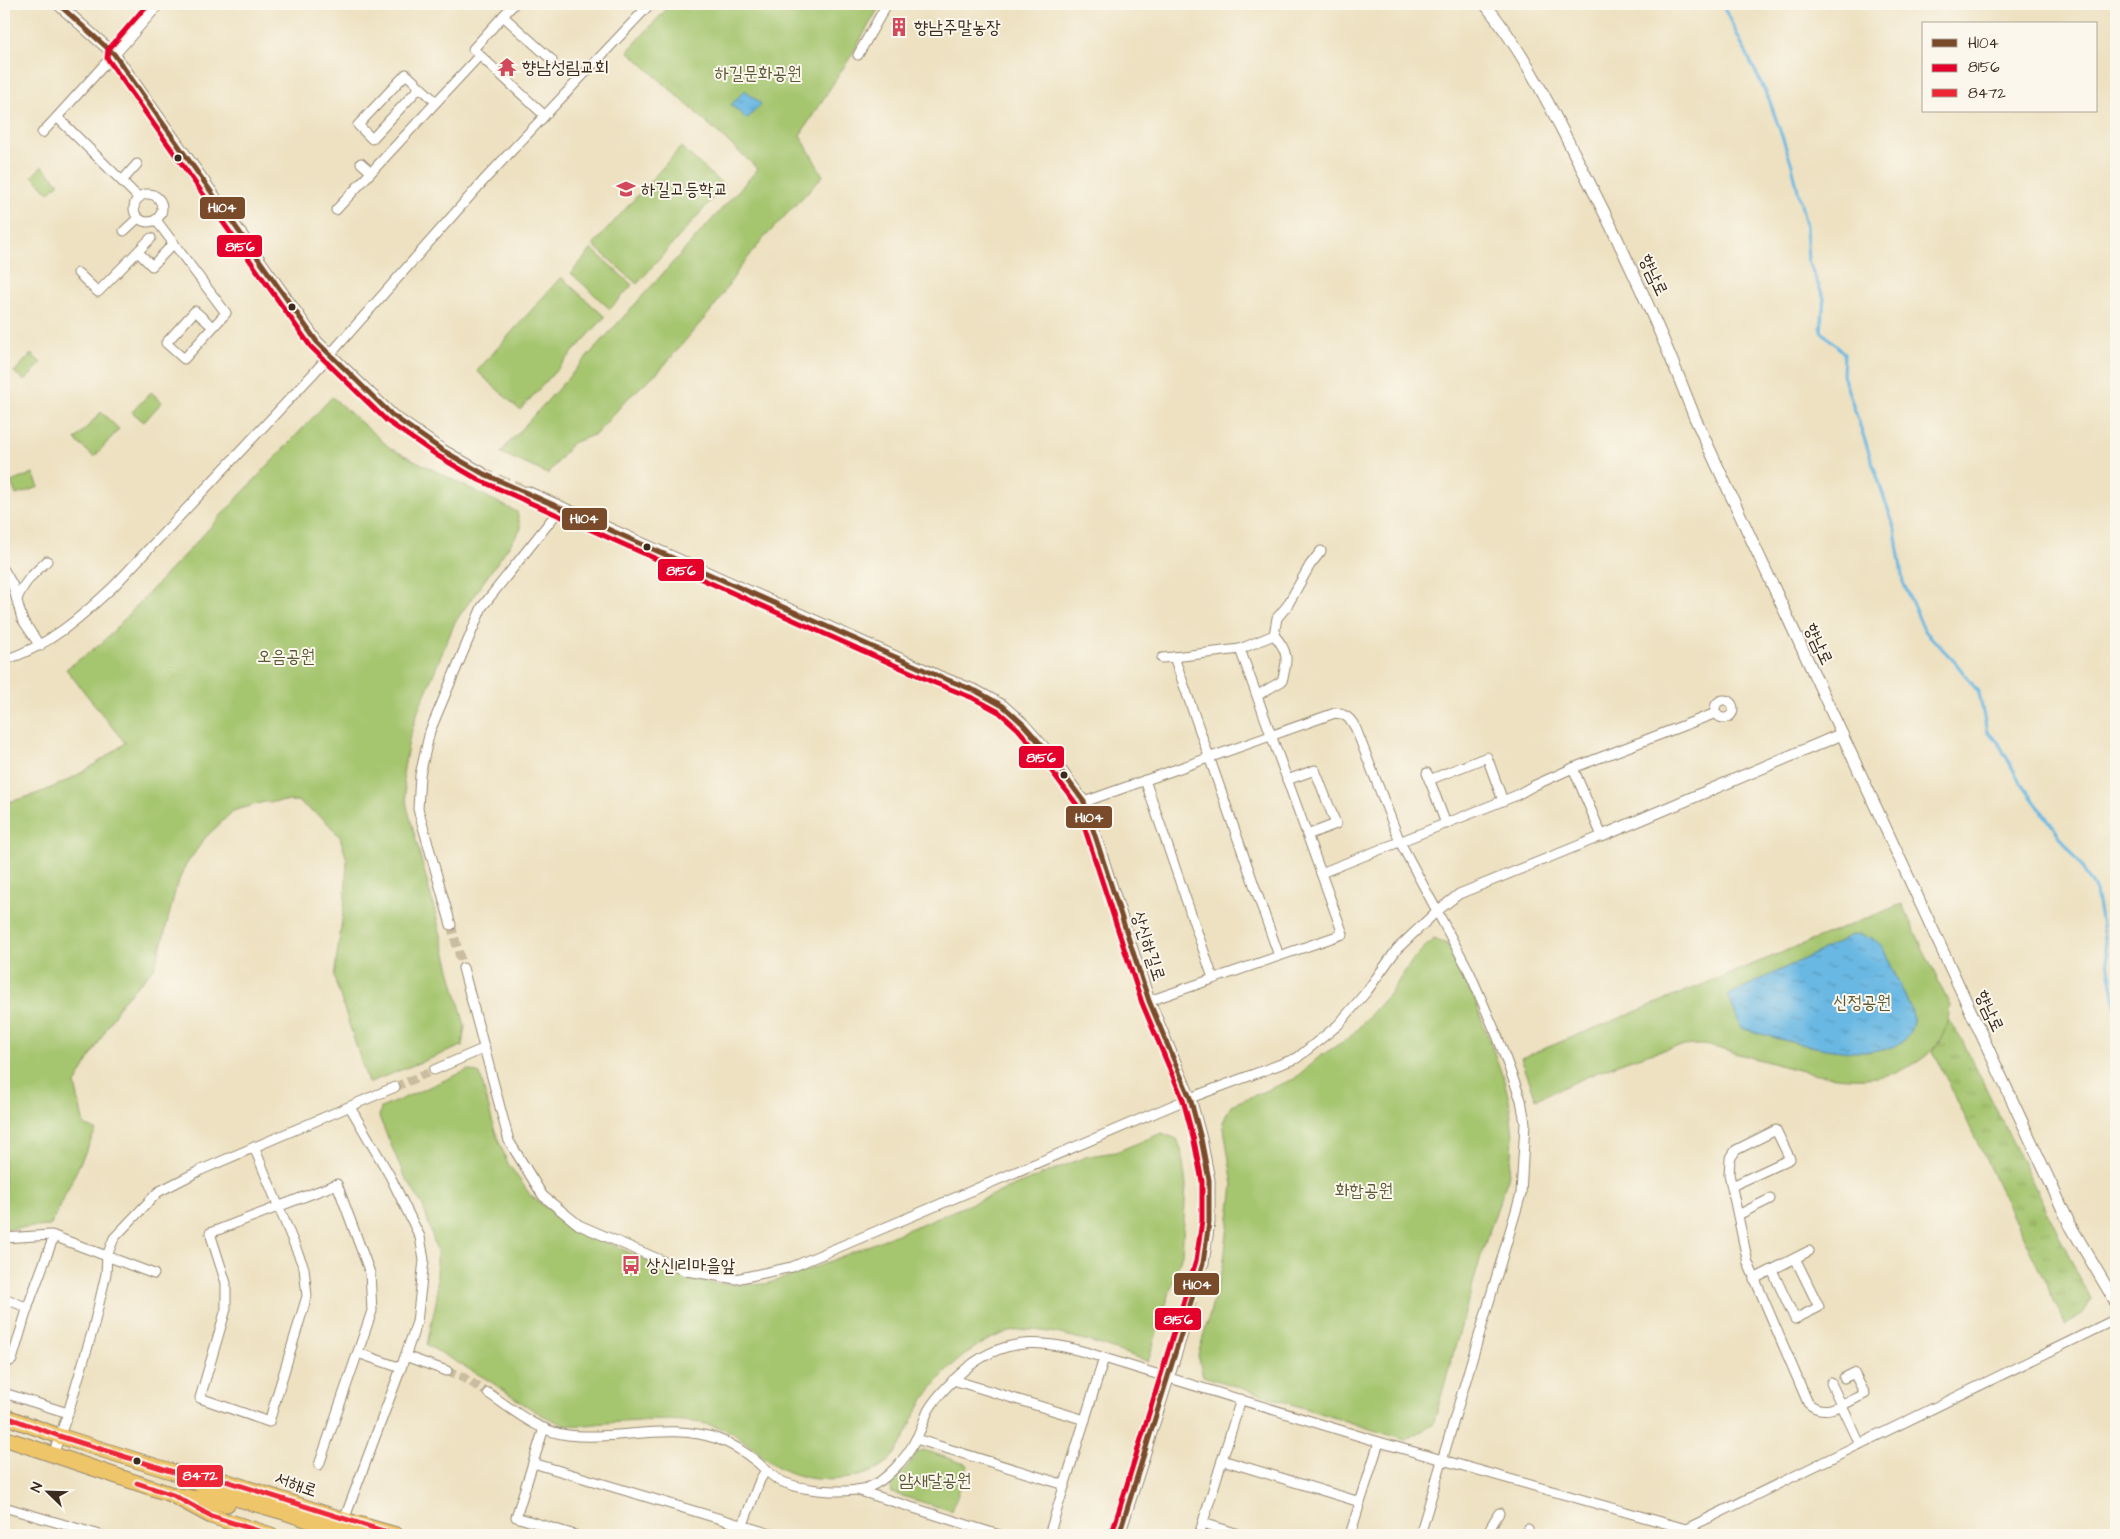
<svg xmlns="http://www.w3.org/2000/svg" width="2120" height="1539" font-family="'Architects Daughter','Poor Story',sans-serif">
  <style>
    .grass { fill: url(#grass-tufts); stroke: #707846 }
    .park { fill: #a5c56e; stroke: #707846 }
    .water { fill: url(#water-ripples); stroke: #527180 }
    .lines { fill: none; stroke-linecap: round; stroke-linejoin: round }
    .stream { stroke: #69b8e3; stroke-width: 3 }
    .minor-tunnel { stroke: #c9bca0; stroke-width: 9; stroke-dasharray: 9 4.5; stroke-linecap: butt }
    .tertiary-tunnel { stroke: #c9bca0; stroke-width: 11; stroke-dasharray: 11 5.5; stroke-linecap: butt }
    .minor-casing { stroke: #948670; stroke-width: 11 }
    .tertiary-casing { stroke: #948670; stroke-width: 13 }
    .primary-casing { stroke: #948670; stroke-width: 17 }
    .trunk-casing { stroke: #948670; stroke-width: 17 }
    .minor { stroke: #fff; stroke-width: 9 }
    .tertiary { stroke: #fff; stroke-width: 11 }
    .primary { stroke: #eec569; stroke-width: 15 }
    .trunk { stroke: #eec569; stroke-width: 15 }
    .bus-1-casing { stroke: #fbf7ec; stroke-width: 9 }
    .bus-2-casing { stroke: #fbf7ec; stroke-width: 9 }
    .bus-3-casing { stroke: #fbf7ec; stroke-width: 9 }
    .bus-1 { stroke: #7a4b2a; stroke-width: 5 }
    .bus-2 { stroke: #e4002b; stroke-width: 5 }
    .bus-3 { stroke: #ee2737; stroke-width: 5 }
    .bus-dot { fill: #3b2a1e; stroke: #fbf7ec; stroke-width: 2 }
    .labels { text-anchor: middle; stroke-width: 4; stroke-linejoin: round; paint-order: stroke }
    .poi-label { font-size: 18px; fill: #3b2a1e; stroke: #fbf7ec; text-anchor: start }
    .park-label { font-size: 18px; fill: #5b5836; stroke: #fbf7ec }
    .street-label { font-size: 18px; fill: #3b2a1e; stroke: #fbf7ec }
    .line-badge { stroke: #fbf7ec; stroke-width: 2 }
    .badge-label { font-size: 14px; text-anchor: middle; font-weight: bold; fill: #fff }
  </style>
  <defs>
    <pattern id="grass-tufts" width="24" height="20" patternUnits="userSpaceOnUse" patternTransform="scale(1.25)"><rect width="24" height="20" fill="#a5c56e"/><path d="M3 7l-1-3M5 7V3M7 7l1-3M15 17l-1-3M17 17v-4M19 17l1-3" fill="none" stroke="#8fa95f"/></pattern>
    <pattern id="water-ripples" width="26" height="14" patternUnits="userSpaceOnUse" patternTransform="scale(1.25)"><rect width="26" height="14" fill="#69b8e3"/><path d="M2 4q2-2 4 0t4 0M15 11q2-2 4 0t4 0" fill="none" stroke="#5896b7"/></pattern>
  </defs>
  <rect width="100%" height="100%" fill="#fbf7ec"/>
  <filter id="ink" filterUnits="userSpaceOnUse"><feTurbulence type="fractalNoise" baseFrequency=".02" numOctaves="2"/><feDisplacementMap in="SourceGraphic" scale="10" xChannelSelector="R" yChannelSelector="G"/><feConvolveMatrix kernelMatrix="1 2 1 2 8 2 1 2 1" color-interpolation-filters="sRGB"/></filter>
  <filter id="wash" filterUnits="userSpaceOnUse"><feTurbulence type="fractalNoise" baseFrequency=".0096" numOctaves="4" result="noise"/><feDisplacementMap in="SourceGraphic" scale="20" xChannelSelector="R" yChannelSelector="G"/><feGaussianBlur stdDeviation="1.12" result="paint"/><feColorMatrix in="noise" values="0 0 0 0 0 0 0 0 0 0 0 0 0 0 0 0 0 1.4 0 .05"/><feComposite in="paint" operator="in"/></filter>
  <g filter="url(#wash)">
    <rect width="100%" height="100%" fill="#ede1c1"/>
    <path class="grass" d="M1948,1019L1963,1042L2091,1300L2084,1312L2066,1325L1933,1051L1940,1042Z"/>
    <g class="park">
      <path d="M671,4H881L851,56L800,135L823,176L763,239L739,269L714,307L661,369L627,399L596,434L572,443L548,474L501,453L507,445L758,169L628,51Z"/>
      <path d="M681,147L724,186L637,284L593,245Z"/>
      <path d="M42,166L59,183L49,193L32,176Z"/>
      <path d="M592,249L632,285L610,309L571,273Z"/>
      <path d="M561,277L605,317L520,410L477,371Z"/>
      <path d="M31,354L41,363L25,381L14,372Z"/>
      <path d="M151,392L162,402L144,422L132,412Z"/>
      <path d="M332,397L390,448L517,512L521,529L455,622L418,711L409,740L403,774L407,806L465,1026L462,1046L368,1083L334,977L345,899L347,860L340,837L324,819L297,801L264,802L233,811L205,838L184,868L176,888L162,943L154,968L121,1003L75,1084L84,1125L96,1130L50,1226L4,1229V803C53,792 85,773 125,743L66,669L102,643Z"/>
      <path d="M101,412L119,429L94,457L75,440Z"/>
      <path d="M33,473L39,487L16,495L11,482Z"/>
      <path d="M1902,904L1950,1006C1947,1034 1938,1050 1914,1064C1859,1096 1790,1066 1734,1053C1722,1050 1708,1044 1697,1045C1644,1047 1584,1079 1536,1099L1521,1058Z"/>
      <path d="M1433,939L1447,944L1475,1001L1503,1077L1509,1099L1513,1136L1512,1156L1508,1178L1483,1249L1433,1425L1405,1440L1203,1376L1198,1355L1223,1267L1233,1185L1223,1122L1231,1105L1294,1079L1319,1057L1350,1037L1391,992L1414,958Z"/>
      <path d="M468,1070L480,1074L494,1128L507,1162L531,1196L573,1227L693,1281L737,1285L766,1284L811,1269L1088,1156L1116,1152L1162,1133L1177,1139L1181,1149L1186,1185L1182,1254L1148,1361C1110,1349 1068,1331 1028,1330C982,1329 935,1376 916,1413C906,1433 897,1460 876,1470C842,1485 798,1483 769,1461C754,1450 739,1434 721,1428C684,1416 643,1421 605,1423C591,1424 573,1428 560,1423C533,1413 512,1395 488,1380C468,1368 447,1357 427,1345L437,1297V1251L423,1206L404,1175L379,1117L381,1108Z"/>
      <path d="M924,1450L968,1465L952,1511L892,1493L890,1483L905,1470L917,1453Z"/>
    </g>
    <g class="water">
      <path d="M745,90L761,104L747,119L731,105Z"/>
      <path d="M1859,934L1872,938L1883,948L1911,1009C1914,1017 1914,1023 1910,1031C1891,1075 1775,1038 1741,1028L1728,995L1827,948L1849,936Z"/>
    </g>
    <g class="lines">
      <path class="stream" d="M1722,4L1769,99L1792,165L1806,225L1808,261L1824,298L1821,331L1844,353L1843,375L1895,530L1903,582L1924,630L1955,662L1979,693L1987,732L1998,742L2019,780L2078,861L2096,891L2116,1008"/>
    </g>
  </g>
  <g filter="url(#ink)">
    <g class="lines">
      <g class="minor-tunnel">
        <path d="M451,925L463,968"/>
        <path d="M395,1087L434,1070"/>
        <path d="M447,1371L461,1376L488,1393"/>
      </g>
      <g class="tertiary-tunnel">
        <path d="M482,473L527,492"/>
        <path d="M1189,1311L1203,1263"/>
      </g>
      <g class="minor-casing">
        <g id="minor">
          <path d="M514,4L473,49L544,115"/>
          <path d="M503,16L552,60"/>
          <path d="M114,54L57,117L139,198"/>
          <path d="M858,55L887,4"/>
          <path d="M420,87L372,139L358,125L406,74L436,102"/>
          <path d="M42,133L57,117"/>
          <path d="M361,163L371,172"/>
          <path d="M122,181L137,164"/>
          <circle cx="148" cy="208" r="14"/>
          <path d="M336,210L480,55"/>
          <path d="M156,220L226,313L184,359L166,343L195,311L213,327"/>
          <path d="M124,231L138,218"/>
          <path d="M138,252L152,266L174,243"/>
          <path d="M78,273L98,292L151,238"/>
          <path d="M4,570L13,586L22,619L40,646"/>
          <path d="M17,599C24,582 34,573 47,561"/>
          <path d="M1274,635L1277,618L1287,606L1310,565L1321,551"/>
          <path d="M1240,649L1274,635C1289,652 1288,660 1282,681L1258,695"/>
          <path d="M1162,658L1174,657L1279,956"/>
          <path d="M4,660C48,647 81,617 114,586L312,375L485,179L650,4"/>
          <circle cx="1724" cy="709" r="9"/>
          <path d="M1427,773L1446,824"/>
          <path d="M1145,780L1213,978"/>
          <path d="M1287,780L1315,770L1336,824L1307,835"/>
          <path d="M1429,780L1487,757L1503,801"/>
          <path d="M1084,802L1335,713C1346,714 1351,719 1356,729L1400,842L1469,971L1498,1038L1521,1100L1525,1123L1521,1194L1420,1535"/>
          <path d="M1321,873L1515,796L1533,786L1573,768L1716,713"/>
          <path d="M451,925L418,809L420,775L430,731L482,607L560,509"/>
          <path d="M463,968L509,1141L543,1196L579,1225L686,1271L736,1279L792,1267L1190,1098L1297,1058L1338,1025L1367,991L1397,949L1436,912L1459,894L1602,836L1573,768"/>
          <path d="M1149,1001L1343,934L1240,649L1174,657"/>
          <path d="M434,1070L485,1048"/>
          <path d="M254,1147L304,1268L307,1296L269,1422L200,1398L226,1309V1283L210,1233L337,1184L370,1273L372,1311L319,1465"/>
          <path d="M1732,1186L1790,1159L1776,1130L1736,1150L1730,1159L1729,1174L1748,1263L1808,1403C1825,1419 1847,1402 1865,1394L1854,1373L1844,1378"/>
          <path d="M1738,1215L1770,1199"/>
          <path d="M4,1238L51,1235L154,1274"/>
          <path d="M1772,1270L1795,1319L1819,1307L1795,1258"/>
          <path d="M1754,1279L1809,1251"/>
          <path d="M4,1298L28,1308"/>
          <path d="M358,1353L401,1368"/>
          <path d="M405,1356L447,1371"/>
          <path d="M1104,1358L1379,1442L1350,1535"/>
          <path d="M4,1364L12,1360L28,1306L54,1236"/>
          <path d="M953,1380L1085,1420"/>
          <path d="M1831,1383L1860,1444"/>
          <path d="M4,1393L68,1413"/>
          <path d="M488,1393C512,1409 538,1432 568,1435C617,1441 670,1422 718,1439C732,1444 745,1452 757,1462C763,1467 769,1474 777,1479C798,1491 843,1494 866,1488C885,1483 908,1456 916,1439C921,1430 924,1420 928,1411C936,1397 948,1385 960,1374C1006,1332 1050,1340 1104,1358L1049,1535"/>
          <path d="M544,1428L516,1517L575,1535"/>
          <path d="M916,1439L1065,1485"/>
          <path d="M1379,1442L1686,1529L2116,1319"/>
          <path d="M53,1455L68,1413L93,1329L106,1274L107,1256L114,1238L158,1192L201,1170L395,1087"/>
          <path d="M1222,1460L1360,1502"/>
          <path d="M533,1463L774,1535"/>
          <path d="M857,1490L983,1530L981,1535"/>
          <path d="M4,1507L100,1535"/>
          <path d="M344,1520L401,1368L417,1322L424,1260L420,1237L390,1176L350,1107"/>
          <path d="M1203,1523L1242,1535"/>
          <path d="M983,1530L1000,1535"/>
          <path d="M739,1535L760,1480L766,1470"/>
          <path d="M1199,1535L1241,1399"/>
          <path d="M1486,1535L1499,1513"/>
          <path d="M1524,1535L1528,1529"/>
        </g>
      </g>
      <g class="tertiary-casing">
        <g id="tertiary">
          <path d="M58,4L114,54L317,342L392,415L442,450L482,473"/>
          <path d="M1485,4C1522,50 1547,100 1574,153C1619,239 1660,327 1695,418L2070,1225L2116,1303"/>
          <path d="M114,54L158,4"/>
          <path d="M527,492L938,676L976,691L1003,706L1023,724L1045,749L1084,802L1149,1001L1190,1098L1201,1139L1209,1180V1222L1203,1263"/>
          <path d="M1602,836L1842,734"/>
          <path d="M1119,1535L1189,1311"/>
        </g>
      </g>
      <g class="primary-casing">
        <g id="primary">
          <path d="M183,1475L210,1476L344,1520L396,1535"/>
          <path d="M176,1497L211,1516L271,1535"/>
        </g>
      </g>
      <g class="trunk-casing">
        <g id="trunk">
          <path d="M4,1416L59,1436L183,1475L214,1492L284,1512L353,1535"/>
          <path d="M4,1438L173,1495L227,1504"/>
        </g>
      </g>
      <use href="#minor" class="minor"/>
      <use href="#tertiary" class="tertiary"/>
      <use href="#primary" class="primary"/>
      <use href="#trunk" class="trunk"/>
      <g class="bus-1-casing">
        <path id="bus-1" d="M58,4L114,54L317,342L392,415L442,450L482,473L938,676L976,691L1003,706L1023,724L1045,749L1084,802L1149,1001L1190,1098L1201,1139L1209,1180V1222L1203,1263L1119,1535"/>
      </g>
      <g class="bus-2-casing">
        <path id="bus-2" d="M148,4L108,50L107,58L311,347L387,421L438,456L479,480L935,683L973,698L999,712L1018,729L1039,754L1077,805L1142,1003L1183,1100L1194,1141L1202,1181V1221L1196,1261L1112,1533"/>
      </g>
      <g class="bus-3-casing">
        <g id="bus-3">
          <path d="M4,1416L59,1436L183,1475L210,1476L396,1535"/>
          <path d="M137,1483L173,1495L211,1516L271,1535"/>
        </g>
      </g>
      <use href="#bus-1" class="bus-1"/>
      <use href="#bus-2" class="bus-2"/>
      <use href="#bus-3" class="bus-3"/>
    </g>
  </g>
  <defs>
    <g id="building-bare" transform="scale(1.5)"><path d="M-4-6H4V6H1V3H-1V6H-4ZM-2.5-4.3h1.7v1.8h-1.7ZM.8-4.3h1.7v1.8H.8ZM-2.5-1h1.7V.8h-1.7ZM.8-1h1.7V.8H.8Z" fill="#d1495b" stroke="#fbf7ec" stroke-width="2.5" paint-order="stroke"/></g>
    <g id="temple-bare" transform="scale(1.5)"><path d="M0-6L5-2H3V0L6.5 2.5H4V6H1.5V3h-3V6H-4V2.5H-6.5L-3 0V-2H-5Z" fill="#d1495b" stroke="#fbf7ec" stroke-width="2.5" paint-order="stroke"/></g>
    <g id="school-bare" transform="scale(1.5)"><path d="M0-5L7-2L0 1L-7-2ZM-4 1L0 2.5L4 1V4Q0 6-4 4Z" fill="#d1495b" stroke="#fbf7ec" stroke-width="2.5" paint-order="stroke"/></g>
    <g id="bus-bare" transform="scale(1.5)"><path d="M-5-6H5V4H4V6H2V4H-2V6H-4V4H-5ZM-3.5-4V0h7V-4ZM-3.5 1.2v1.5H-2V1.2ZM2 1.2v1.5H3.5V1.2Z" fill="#d1495b" stroke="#fbf7ec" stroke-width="2.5" paint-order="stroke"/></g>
  </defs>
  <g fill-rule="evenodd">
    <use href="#building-bare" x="899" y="27"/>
    <use href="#temple-bare" x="507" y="67"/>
    <use href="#school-bare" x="626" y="189"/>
    <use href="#bus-bare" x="631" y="1265"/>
  </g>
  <g class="bus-dot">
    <circle cx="178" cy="158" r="4.5"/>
    <circle cx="292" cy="307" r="4.5"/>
    <circle cx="647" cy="547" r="4.5"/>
    <circle cx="1064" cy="775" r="4.5"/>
    <circle cx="137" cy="1461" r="4.5"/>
  </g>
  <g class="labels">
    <g class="poi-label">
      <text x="914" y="33">향남주말농장</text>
      <text x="522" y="73">향남성림교회</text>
      <text x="641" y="195">하길고등학교</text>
      <text x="646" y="1271">상신1리마을앞</text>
    </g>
    <g class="park-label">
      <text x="758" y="79">하길문화공원</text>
      <text x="286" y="662">오음공원</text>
      <text x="1862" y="1008">신정공원</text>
      <text x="1364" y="1196">화합공원</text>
      <text x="935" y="1486">암새달공원</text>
    </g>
    <g class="street-label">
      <text transform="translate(1654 275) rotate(65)" y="6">향남로</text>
      <text transform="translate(1819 644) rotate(65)" y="6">향남로</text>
      <text transform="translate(1149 946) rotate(72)" y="6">상신하길로</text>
      <text transform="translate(1990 1011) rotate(65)" y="6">향남로</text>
      <text transform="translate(296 1484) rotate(19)" y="6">서해로</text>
    </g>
  </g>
  <g class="line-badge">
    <rect x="199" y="196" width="47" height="24" rx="5" fill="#7a4b2a"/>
    <rect x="216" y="234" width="47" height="24" rx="5" fill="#e4002b"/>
    <rect x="561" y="507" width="47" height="24" rx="5" fill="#7a4b2a"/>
    <rect x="657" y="558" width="48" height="24" rx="5" fill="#e4002b"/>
    <rect x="1018" y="745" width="47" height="24" rx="5" fill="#e4002b"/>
    <rect x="1065" y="805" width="48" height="24" rx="5" fill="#7a4b2a"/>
    <rect x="1173" y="1272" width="47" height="24" rx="5" fill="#7a4b2a"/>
    <rect x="1154" y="1307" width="48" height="24" rx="5" fill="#e4002b"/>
    <rect x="176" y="1464" width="48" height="24" rx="5" fill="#ee2737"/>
  </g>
  <g class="badge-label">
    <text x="222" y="212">H104</text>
    <text x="240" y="251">8156</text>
    <text x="584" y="523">H104</text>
    <text x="681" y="575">8156</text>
    <text x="1041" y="762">8156</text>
    <text x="1089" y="822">H104</text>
    <text x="1197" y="1289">H104</text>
    <text x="1178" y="1324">8156</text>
    <text x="200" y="1480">8472</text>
  </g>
  <rect width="2120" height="1539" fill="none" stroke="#fbf7ec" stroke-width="20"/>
  <rect x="1922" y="22" width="175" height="90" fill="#fbf7ec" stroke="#aea59a"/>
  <rect x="1932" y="39" width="25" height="8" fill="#7a4b2a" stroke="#aea59a"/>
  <text x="1968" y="48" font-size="15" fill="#3b2a1e">H104</text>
  <rect x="1932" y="64" width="25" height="8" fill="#e4002b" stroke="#aea59a"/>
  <text x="1968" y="72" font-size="15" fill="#3b2a1e">8156</text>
  <rect x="1932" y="89" width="25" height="8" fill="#ee2737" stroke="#aea59a"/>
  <text x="1968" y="98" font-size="15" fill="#3b2a1e">8472</text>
  <g transform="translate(48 1492) rotate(293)" stroke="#fbf7ec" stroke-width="4" paint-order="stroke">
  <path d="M0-4L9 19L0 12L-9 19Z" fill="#3b2a1e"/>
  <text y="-8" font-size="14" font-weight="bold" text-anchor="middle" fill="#3b2a1e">N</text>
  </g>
</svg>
